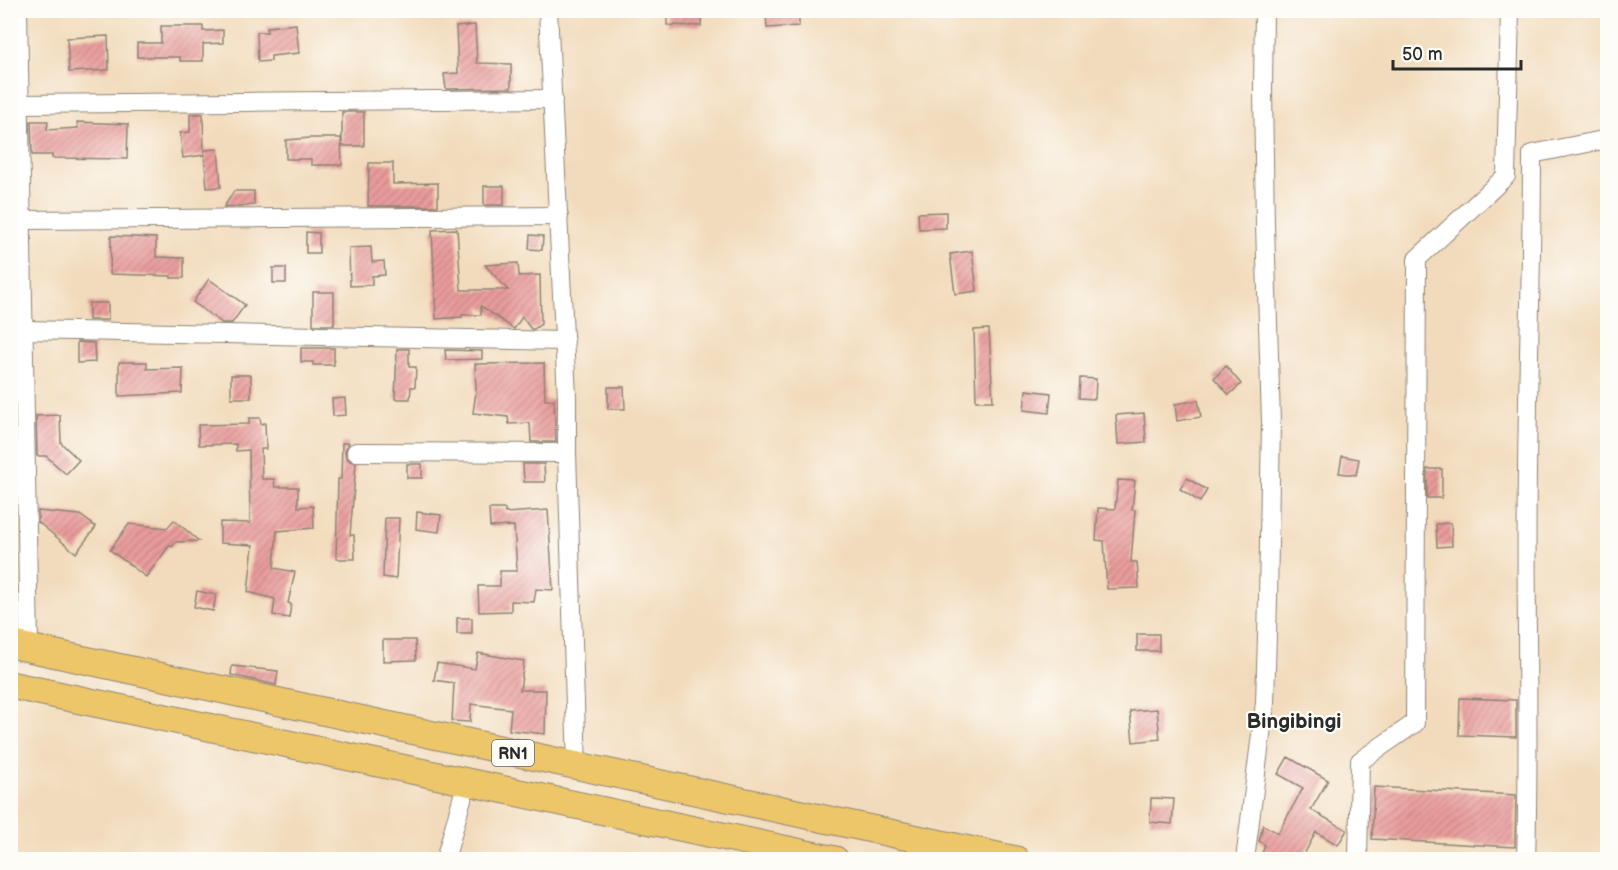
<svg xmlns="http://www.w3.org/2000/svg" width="1618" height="870" font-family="'Balsamiq Sans',sans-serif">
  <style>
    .building { fill: url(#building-hatch) }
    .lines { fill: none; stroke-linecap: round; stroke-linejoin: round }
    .minor-casing { stroke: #8e8374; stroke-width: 20 }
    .highway-casing { stroke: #8e8374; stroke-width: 29 }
    .minor { stroke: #fff; stroke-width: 18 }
    .highway { stroke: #ecc669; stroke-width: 27 }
    .labels { text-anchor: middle; stroke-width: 4.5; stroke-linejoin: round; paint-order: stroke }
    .shield { fill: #fdfcf7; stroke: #6a6a68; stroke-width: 1.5 }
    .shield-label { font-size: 16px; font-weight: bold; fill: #2b2b2b }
    .quarter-label { font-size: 21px; font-weight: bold; fill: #2b2b2b; stroke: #fdfcf7 }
  </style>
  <defs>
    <pattern id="building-hatch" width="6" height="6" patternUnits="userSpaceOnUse" patternTransform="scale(1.5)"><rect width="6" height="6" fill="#ea9d9c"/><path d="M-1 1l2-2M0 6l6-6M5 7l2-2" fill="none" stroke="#be807f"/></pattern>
  </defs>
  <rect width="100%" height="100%" fill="#fdfcf7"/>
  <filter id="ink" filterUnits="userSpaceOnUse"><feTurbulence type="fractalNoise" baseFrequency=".0167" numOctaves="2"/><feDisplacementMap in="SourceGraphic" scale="12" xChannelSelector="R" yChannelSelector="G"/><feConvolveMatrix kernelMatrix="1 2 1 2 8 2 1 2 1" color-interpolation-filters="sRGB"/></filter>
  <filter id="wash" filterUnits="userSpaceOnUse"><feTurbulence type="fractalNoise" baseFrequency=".008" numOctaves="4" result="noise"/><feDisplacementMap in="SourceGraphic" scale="24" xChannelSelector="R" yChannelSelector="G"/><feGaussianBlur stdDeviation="1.35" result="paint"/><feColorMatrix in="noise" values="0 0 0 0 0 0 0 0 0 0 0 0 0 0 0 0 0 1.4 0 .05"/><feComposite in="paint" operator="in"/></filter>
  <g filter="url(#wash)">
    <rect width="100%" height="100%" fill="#f2dbbc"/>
    <g id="blocks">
      <g class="building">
        <path d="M667,10H702L701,26L667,25Z"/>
        <path d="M799,13V26L767,28L766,14Z"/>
        <path d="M296,24L299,53L271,56V61L258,62L257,32H267V27Z"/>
        <path d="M475,25L477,63L511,64V88L446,89L444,74L458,73L456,27Z"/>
        <path d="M161,26H203V31L223,30V43L203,44V61H180V57H137V43H161Z"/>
        <path d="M108,36L109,70L69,72L67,38Z"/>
        <rect x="342" y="112" width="22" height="34"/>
        <path d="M190,114H203L204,155L183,158L180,133L190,132Z"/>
        <path d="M31,121H48L47,130L78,128L77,122L128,124L127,159L52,158V155H32Z"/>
        <path d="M311,138H341L342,165H311V159H286V140Z"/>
        <path d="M218,149L221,187L207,188L204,150Z"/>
        <path d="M369,163H393V184L438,183V206H368Z"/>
        <rect x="484" y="186" width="20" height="19"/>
        <path d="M234,191H254V205L224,207Z"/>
        <path d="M946,212V228L919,229L918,213Z"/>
        <path d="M457,229L461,290H508L485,265L518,263L519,276L540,275L541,324L534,329H531L522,317L514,329L481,306V315H462V317L436,319L432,230Z"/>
        <path d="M306,232L319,233V253H306Z"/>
        <path d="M530,235L543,236L542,250L529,249Z"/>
        <path d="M111,236L156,238V257L184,258V278H171V276L110,274Z"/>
        <path d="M371,247L372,262L384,261L385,275L372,276V285L350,286L349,248Z"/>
        <path d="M972,251L977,291L955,294L950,254Z"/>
        <rect x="273" y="268" width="13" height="15"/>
        <path d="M209,279L245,305L232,323H222L193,302Z"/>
        <rect x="313" y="292" width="21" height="33"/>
        <rect x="89" y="303" width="19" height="17"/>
        <path d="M989,329L993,401H976L974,330Z"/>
        <path d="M77,342L94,343L95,362L77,363Z"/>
        <path d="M301,348H334V365H313V362H301Z"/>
        <path d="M397,349H409V367H416L415,387H411L410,399H395Z"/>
        <path d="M445,350L482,351V359L446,360Z"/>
        <path d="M119,362H147V369L183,368L182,393L119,396Z"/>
        <path d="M544,363L545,400H554L556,442H531L530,423L509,424L508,417L473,413L476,391L475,364Z"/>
        <path d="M1226,366L1241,384L1229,395L1214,378Z"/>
        <rect x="231" y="375" width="20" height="23"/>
        <path d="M1080,378L1096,379L1095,399L1079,398Z"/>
        <path d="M608,387H624L625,409H608Z"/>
        <path d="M1026,390L1051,393L1049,413L1024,410Z"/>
        <path d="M345,398L346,415L333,416L332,399Z"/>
        <path d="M1198,400L1201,417L1177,421L1175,404Z"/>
        <path d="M1144,413L1146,442L1118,444L1116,415Z"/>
        <path d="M60,415L61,443L79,460L66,474L46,456H37L36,416Z"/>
        <path d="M249,418H260L261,424L265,423L266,449H261L262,479H274L275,487H298V507L313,506L314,528L277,531L274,568L295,572L288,603L291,604L289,618L273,615L275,599L248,592L253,545L220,543V522L250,523L249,450L236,451V444L199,445L198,425L249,424Z"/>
        <path d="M342,443H349L345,451L346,457L350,461L356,463L350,535H354L355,559H336L338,479H341Z"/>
        <path d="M1342,456L1359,459L1356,475L1339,473Z"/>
        <rect x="407" y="464" width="15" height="14"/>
        <path d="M523,464H544L545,482H524Z"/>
        <rect x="1427" y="469" width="15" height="29"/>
        <path d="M1187,478L1207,490L1200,502L1180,489Z"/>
        <path d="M1118,480L1135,481L1132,510H1135L1131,562H1137L1139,588L1107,589L1104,541L1096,540L1098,508L1115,509Z"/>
        <path d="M489,509H505V513L548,510L553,590L536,589L534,602L511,601V611L479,612L478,586H500V571H517L514,526L490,527Z"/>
        <path d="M38,511L80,515L96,527L76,553L38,522Z"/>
        <path d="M417,512L441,515L439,532L416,529Z"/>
        <path d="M385,518H399L396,579L383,577Z"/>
        <path d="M174,520L199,541L176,542L172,547L170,545L146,577L110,550L129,524L167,528Z"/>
        <path d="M1451,523L1452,546L1437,547L1436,524Z"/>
        <path d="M197,591L216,595L213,611L194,607Z"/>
        <rect x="457" y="618" width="15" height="16"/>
        <rect x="1137" y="634" width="22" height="17"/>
        <path d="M383,640H415L416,660L383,661Z"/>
        <path d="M478,653L524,661L520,690H546L545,734L509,730L511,709L471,704L470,722L452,721L454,683L434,680L437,663L475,669Z"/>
        <path d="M232,666L278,671L276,685L231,675Z"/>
        <path d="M1460,698L1516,700V737L1459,735Z"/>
        <path d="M1157,709L1160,739L1133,742L1130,711Z"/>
        <path d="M1288,757L1328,780L1311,810L1347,830L1338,845L1316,832L1301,860H1260L1265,845L1259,841L1263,825L1278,833L1303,788L1278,774Z"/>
        <path d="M1374,787L1516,795L1515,847L1372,839Z"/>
        <path d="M1151,798L1174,799L1172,824L1150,822Z"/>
      </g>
    </g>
  </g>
  <g filter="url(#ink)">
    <use href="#blocks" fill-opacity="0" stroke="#8e8374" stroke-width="1.5"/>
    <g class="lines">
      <g class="minor-casing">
        <g id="minor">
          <path d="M18,10L29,648"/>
          <path d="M548,10L567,397V453L577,767"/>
          <path d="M19,104L553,99"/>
          <path d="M21,220L559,216"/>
          <path d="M23,330L565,341"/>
          <path d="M356,452L567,453"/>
          <path d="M445,860L467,781"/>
          <path d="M1245,860L1265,703L1268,600L1271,422L1265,225L1263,90L1264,10"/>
          <path d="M1358,860L1360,761L1415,723L1417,259L1506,176L1510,10"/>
          <path d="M1526,860C1530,730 1525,601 1527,472C1528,366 1532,260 1532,154L1608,139"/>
        </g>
      </g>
      <g class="highway-casing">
        <g id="highway">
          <path d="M10,644L1016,860"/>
          <path d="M10,685L835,860"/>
        </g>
      </g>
      <use href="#minor" class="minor"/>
      <use href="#highway" class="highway"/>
    </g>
  </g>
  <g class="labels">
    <rect class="shield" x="492" y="740" width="42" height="26" rx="4.5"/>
    <g class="shield-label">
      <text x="513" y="759">RN1</text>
    </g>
    <g class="quarter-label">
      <text x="1294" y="728">Bingibingi</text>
    </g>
  </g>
  <rect width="1618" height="870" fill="none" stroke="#fdfcf7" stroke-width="36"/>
  <path d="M1393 60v9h128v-9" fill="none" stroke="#2b2b2b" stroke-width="3"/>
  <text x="1402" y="60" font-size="18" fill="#2b2b2b" stroke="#fdfcf7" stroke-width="4.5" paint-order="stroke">50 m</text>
</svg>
